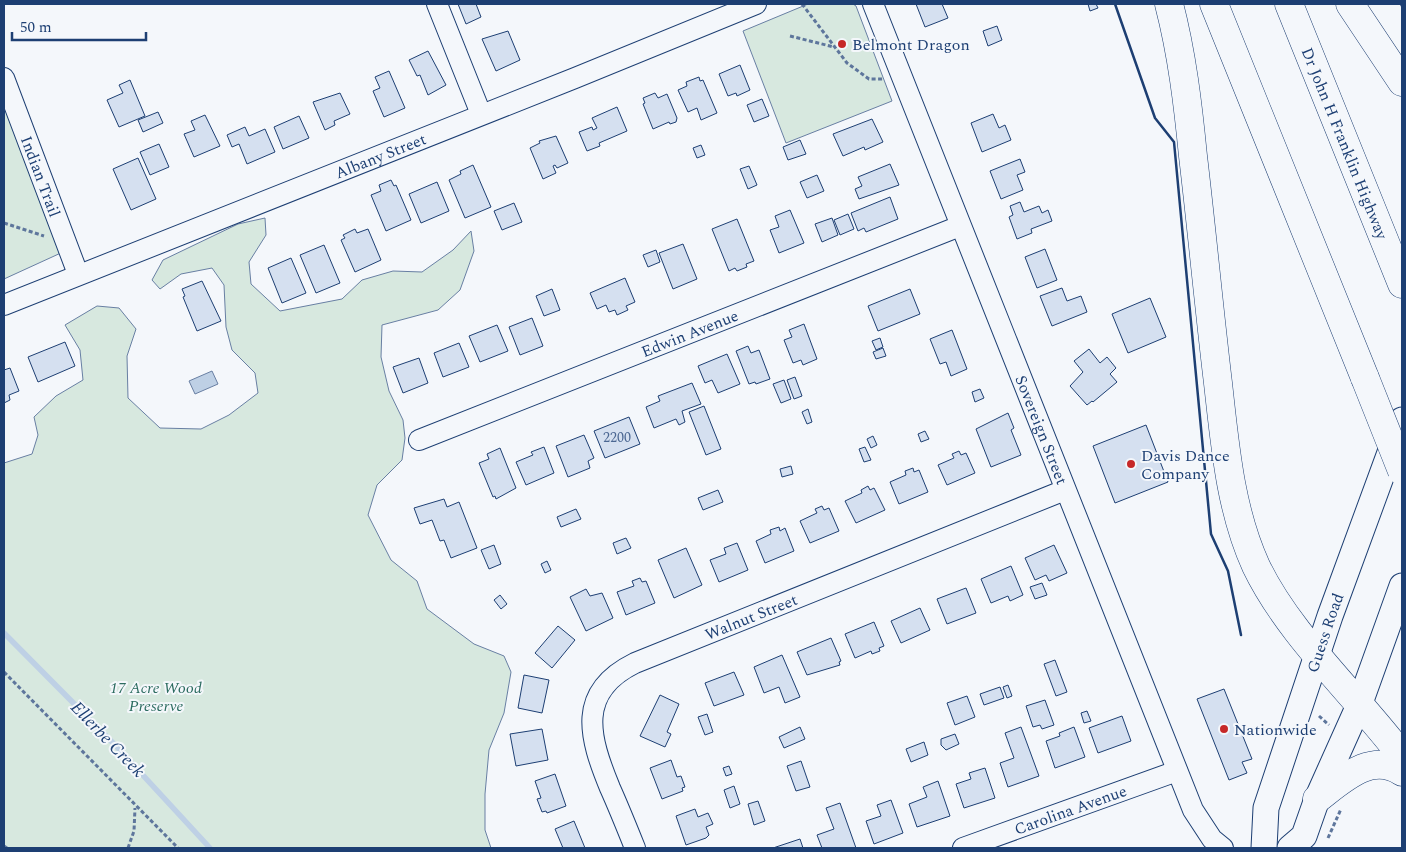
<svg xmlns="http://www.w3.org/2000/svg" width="1406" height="852" font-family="Spectral,serif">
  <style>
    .green { fill: #d7e8df; stroke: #687fa3 }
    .water { fill: #bed0e5; stroke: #687fa3 }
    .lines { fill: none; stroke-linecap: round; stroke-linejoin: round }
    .stream { stroke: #bed0e5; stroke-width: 5.5 }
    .building { fill: #d5e0f0; stroke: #1d3f73 }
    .minor-casing { stroke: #1d3f73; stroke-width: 22 }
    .major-casing { stroke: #1d3f73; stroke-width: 27 }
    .highway-casing { stroke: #1d3f73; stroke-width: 29 }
    .path { stroke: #5e769c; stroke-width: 3; stroke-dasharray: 4 2.5; stroke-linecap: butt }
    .minor { stroke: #f4f7fb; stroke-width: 20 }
    .major { stroke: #f4f7fb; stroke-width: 25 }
    .highway { stroke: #f4f7fb; stroke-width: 28 }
    .highway-bridge-casing { stroke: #1d3f73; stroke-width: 29; stroke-linecap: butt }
    .highway-bridge { stroke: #f4f7fb; stroke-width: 28 }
    .wall { stroke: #1d3f73; stroke-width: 2.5 }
    .poi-dot { fill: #c62828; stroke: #f4f7fb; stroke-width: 2 }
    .labels { text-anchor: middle; stroke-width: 4; stroke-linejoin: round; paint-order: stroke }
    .number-label { font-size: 14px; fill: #4b6792 }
    .poi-label { font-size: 16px; fill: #1d3f73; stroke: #f4f7fb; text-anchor: start }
    .street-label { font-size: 16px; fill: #1d3f73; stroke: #f4f7fb }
    .park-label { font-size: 16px; font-style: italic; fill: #2c6c60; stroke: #f4f7fb }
    .water-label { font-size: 18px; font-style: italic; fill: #1d3f73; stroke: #f4f7fb }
  </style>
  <rect width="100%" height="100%" fill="#f4f7fb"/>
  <g class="green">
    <path d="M808,4H853L856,6L892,101L786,143L743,31Z"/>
    <path d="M4,104L63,252L4,279Z"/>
    <path d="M265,218L266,235L249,262L251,284L280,311L342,299L362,280L393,271L422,272L453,250L471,231L474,251L460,290L438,310L382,325L381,357L389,391L403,420L405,438L402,460L377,485L368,515L391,560L417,581L427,609L474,644L504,656L511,672L504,713L489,750L485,794V830L491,848H4V463L32,454L38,435L34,417L56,396L83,380L80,350L65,325L97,306L119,308L136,329L127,356L128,398L160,428L201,429L229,415L258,393L255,373L232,350L226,327L224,285L212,268L181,274L160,289L152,280L163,260L238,224Z"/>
  </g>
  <path class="water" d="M212,371L218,384L195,394L189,381Z"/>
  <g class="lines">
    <path class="stream" d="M4,633L116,746L210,848"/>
  </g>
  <g class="building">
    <path d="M458,4H476L481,17L466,24Z"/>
    <path d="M916,4H942L948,18L925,27Z"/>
    <path d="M1088,4H1096L1098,8L1090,11Z"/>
    <path d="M997,26L1002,40L988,46L983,31Z"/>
    <path d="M508,31L520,60L496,71L482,39Z"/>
    <path d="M428,51L446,85L428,95L420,75L417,76L409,60Z"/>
    <path d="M740,65L750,90L737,96L736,93L728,96L719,74Z"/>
    <path d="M389,71L405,108L384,117L373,91L380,88L375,77Z"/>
    <path d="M699,77L700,81L703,80L717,113L701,120L697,108L688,112L678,90L687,86L686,82Z"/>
    <path d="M130,80L145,116L119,127L107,100L123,93L119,85Z"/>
    <path d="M340,93L350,114L334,121L335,125L325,130L313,102Z"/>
    <path d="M655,93L658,98L667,94L677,118L676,122L670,124L669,122L653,129L643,104L645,103L643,98Z"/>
    <path d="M762,99L769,116L754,122L747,105Z"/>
    <path d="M617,107L627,131L599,143L600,146L587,151L579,132L592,127L593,130L597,128L592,118Z"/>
    <path d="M158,112L163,123L143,132L138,120Z"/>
    <path d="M993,114L999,128L1005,125L1011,140L982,152L971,123Z"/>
    <path d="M205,115L220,146L194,157L184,134L195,130L191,121Z"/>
    <path d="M299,116L309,138L283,149L274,127Z"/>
    <path d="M872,119L883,142L865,150L864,147L843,156L833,134Z"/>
    <path d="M245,127L249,136L265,129L275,152L247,164L239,144L232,147L227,135Z"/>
    <path d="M556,136L568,163L557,168L555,165L553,166L556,173L543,179L530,148L540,143L539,141Z"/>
    <path d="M800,140L806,154L788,160L783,147Z"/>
    <path d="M159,144L169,167L150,175L140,152Z"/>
    <path d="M701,145L705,155L697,158L693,148Z"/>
    <path d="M138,158L156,199L131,210L113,169Z"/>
    <path d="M1020,159L1025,172L1017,175L1023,190L1001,199L990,171Z"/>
    <path d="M890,164L899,185L859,199L855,189L862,186L858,177Z"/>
    <path d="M473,165L491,207L465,218L449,180L461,174L460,171Z"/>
    <path d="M749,166L757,185L748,189L740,169Z"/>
    <path d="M817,175L824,191L807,198L800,182Z"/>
    <path d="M391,180L394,186L396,185L411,220L386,231L371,195L381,191L379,185Z"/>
    <path d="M437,182L449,211L421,223L409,194Z"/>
    <path d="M890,197L898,219L866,232L864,228L858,231L851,213Z"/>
    <path d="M1020,202L1024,212L1039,206L1042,213L1048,210L1052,221L1031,229L1032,233L1017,239L1009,217L1013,215L1010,206Z"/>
    <path d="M514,203L522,222L502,230L494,211Z"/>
    <path d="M790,210L804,243L779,253L770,230L779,227L775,216Z"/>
    <path d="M848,214L854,229L840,235L834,220Z"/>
    <path d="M832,218L838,235L822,242L815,224Z"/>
    <path d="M737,219L754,261L746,264L747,267L737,271L735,268L729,271L712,229Z"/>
    <path d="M355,229L357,233L368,229L381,260L355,272L341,240L345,238L343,235Z"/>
    <path d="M683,244L697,279L673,289L659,253Z"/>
    <path d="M324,245L340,283L316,293L300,255Z"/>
    <path d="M1045,249L1057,280L1037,288L1025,257Z"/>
    <path d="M656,250L660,262L648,267L643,255Z"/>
    <path d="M291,258L306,293L282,303L268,268Z"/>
    <path d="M625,278L635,302L626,306L628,310L617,315L615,310L609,312L606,305L597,309L590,293Z"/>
    <path d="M202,281L221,321L197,331L183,297L185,296L182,289Z"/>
    <path d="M1062,288L1067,301L1081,296L1087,312L1052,326L1040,296Z"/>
    <path d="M552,289L560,310L544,316L536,296Z"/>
    <path d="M910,289L920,314L878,331L868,306Z"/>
    <path d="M1150,298L1166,337L1128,353L1112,314Z"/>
    <path d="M532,318L543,346L520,355L509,327Z"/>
    <path d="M804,324L817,359L803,365L801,360L793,363L784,340L792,337L789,330Z"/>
    <path d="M497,325L508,351L480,362L469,336Z"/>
    <path d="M952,330L967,369L951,376L946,362L940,364L930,339Z"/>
    <path d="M880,338L883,347L876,350L872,341Z"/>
    <path d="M65,342L75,366L38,382L28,357Z"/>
    <path d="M459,343L469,367L443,377L434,353Z"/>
    <path d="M748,346L751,353L759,350L770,379L756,384L755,382L749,384L736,351Z"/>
    <path d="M883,348L886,356L876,359L873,352Z"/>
    <path d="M1089,349L1100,363L1107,357L1116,368L1110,374L1117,382L1093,402L1092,401L1087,405L1070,386L1083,372L1074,361Z"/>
    <path d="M727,354L740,384L718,393L712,380L705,383L698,366Z"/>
    <path d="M419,358L428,383L403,393L393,367Z"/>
    <path d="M10,368L19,391L9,395L10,400L4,403V370Z"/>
    <path d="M795,377L802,396L794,399L787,380Z"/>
    <path d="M784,380L791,399L781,403L773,384Z"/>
    <path d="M692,383L701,404L682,411L685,422L679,425L676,419L654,428L646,407L660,401L658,396Z"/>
    <path d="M980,389L984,398L975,402L972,392Z"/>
    <path d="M704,406L721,449L706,455L689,412Z"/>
    <path d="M808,409L812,422L807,424L802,412Z"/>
    <path d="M1008,413L1014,428L1011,430L1021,455L991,467L976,429Z"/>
    <path d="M629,417L640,444L605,458L594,431Z"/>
    <path d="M1146,425L1168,482L1115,503L1093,446Z"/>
    <path d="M925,431L929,439L921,442L918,434Z"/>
    <path d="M584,435L594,458L588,461L590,468L568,477L556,446Z"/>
    <path d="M873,436L877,445L871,448L867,439Z"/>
    <path d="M544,447L554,473L526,485L516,462L533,455L531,452Z"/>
    <path d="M865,447L871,460L864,462L859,449Z"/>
    <path d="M500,448L516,488L496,499L495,496L493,497L479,463L489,459L487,454Z"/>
    <path d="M959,451L961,455L966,453L975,473L947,485L938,465L954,458L952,454Z"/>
    <path d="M791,466L793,474L782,477L780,469Z"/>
    <path d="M913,468L914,472L919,470L928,492L899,504L890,482L906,475L905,471Z"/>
    <path d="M868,486L870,490L874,488L885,510L856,523L845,501L862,493L861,490Z"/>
    <path d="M718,490L723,502L703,510L698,498Z"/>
    <path d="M444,499L447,507L459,502L477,548L451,558L444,540L440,541L432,520L420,524L414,508Z"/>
    <path d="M822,506L824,510L829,508L839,531L810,543L800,521L817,513L815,509Z"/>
    <path d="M576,509L581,519L561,527L557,517Z"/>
    <path d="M779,527L780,531L785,528L794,551L765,563L756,541L771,534L770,530Z"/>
    <path d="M626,538L631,548L617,554L613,543Z"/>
    <path d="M737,543L748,570L719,582L710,560L726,554L724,548Z"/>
    <path d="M494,545L501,564L489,569L481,550Z"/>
    <path d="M1054,545L1067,573L1049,581L1046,575L1035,580L1025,558Z"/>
    <path d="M686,548L702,585L674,598L658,560Z"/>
    <path d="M547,561L551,570L545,573L541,564Z"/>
    <path d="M1011,566L1023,595L1010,601L1008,596L991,603L981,579Z"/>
    <path d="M640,578L642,582L646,581L655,603L626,615L617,592L634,586L632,581Z"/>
    <path d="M1042,583L1047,595L1035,599L1030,587Z"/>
    <path d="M966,588L976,613L947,624L937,599Z"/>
    <path d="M586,589L590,596L602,593L613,618L586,631L570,597Z"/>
    <path d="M500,595L507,604L501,609L494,600Z"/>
    <path d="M920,608L930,630L901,643L891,621Z"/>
    <path d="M874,622L884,646L879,648L880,651L872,654L871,651L855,658L845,634Z"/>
    <path d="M558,626L575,640L552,668L535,653Z"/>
    <path d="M831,638L841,661L839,662L840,665L807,675L797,652Z"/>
    <path d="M782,655L800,697L785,703L779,687L764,693L754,667Z"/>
    <path d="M1055,660L1067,692L1056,696L1044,664Z"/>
    <path d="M734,672L744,695L714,706L705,683Z"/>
    <path d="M524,675L549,680L542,713L518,708Z"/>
    <path d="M1008,685L1012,696L1007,698L1003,687Z"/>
    <path d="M1000,687L1004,698L984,705L980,694Z"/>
    <path d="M1224,689L1252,759L1242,762L1247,773L1229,780L1197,699Z"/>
    <path d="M660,695L679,704L667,732L671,734L665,747L640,736Z"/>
    <path d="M967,696L975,717L955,725L947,703Z"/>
    <path d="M1045,700L1054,725L1042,729L1040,725L1033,727L1026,706Z"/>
    <path d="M1087,711L1091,721L1084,723L1081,713Z"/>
    <path d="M707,714L713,732L705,735L698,717Z"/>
    <path d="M1122,716L1131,741L1098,753L1089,728Z"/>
    <path d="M800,727L805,739L784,748L779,737Z"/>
    <path d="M1021,727L1039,776L1008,787L1000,763L1014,758L1005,733Z"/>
    <path d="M1074,727L1085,757L1055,768L1046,741L1060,736L1059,733Z"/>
    <path d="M542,729L548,760L516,766L510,734Z"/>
    <path d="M955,734L959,744L946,750L941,745V739Z"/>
    <path d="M924,742L928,755L911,762L906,749Z"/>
    <path d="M671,760L677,777L681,776L685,787L682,788L683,791L662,799L650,768Z"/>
    <path d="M801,761L810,787L796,791L787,766Z"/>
    <path d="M729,766L732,774L726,776L723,768Z"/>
    <path d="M985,768L995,798L964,808L956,784L971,779L969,773Z"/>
    <path d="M555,774L566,806L547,813L546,811L542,812L537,799L541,798L535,781Z"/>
    <path d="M938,781L950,816L917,827L909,804L927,797L923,787Z"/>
    <path d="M734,786L740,804L730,808L724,790Z"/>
    <path d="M891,800L903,833L874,844L866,821L881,816L877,805Z"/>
    <path d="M758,801L765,821L754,825L748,804Z"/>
    <path d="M840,803L856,848H822L817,835L834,829L826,808Z"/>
    <path d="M695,809L698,817L708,813L713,824L706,827L709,835L706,838L686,845L676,816Z"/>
    <path d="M574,821L585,848H563L555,829Z"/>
    <path d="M800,839L803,848H773Z"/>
  </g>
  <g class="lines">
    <g class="minor-casing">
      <g id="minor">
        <path d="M437,4L481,114"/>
        <path id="s1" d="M873,4L1193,810L1212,839L1223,848"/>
        <path id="s2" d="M4,78L78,274"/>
        <path id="s3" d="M4,305L575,78L756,4"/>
        <path id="s4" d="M419,440L960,226"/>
        <path id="s5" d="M635,848C627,828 619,808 610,788C589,737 576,692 635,663L1065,490"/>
        <path id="s6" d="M963,848L1177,771"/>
      </g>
    </g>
    <g class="major-casing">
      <g id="major">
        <path id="s7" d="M1264,848L1266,808L1330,616L1402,420"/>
        <path d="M1290,848L1304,836L1317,799L1360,703L1402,586"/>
      </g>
    </g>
    <g class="highway-casing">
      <g id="highway">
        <path d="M1169,4C1182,54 1188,105 1193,156C1202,232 1209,308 1218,383C1225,445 1230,509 1256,566C1289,635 1356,695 1402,756"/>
        <path d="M1214,4L1365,378"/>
        <path id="s8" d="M1289,4L1402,284"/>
        <path d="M1350,4L1402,82"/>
        <path d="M1317,799C1342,780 1371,751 1402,772"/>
      </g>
    </g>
    <g class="path">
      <path d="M802,4L847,63L869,79H884"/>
      <path d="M790,36L834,47"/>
      <path d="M4,223L44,236"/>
      <path d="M4,672L178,848"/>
      <path d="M1319,716L1329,725"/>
      <path d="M1328,838L1341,809"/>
      <path d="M4,846L7,848"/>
      <path d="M128,848L134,831L135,808"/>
    </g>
    <use href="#minor" class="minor"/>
    <use href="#major" class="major"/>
    <use href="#highway" class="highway"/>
    <g class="highway-bridge-casing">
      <path id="highway-bridge" d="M1365,378L1402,471"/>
    </g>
    <use href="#highway-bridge" class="highway-bridge"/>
    <g class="wall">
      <path d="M1115,4L1155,118L1174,142L1211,534L1228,571L1241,635"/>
      <path d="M1401,4L1402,6"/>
    </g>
  </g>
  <g class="poi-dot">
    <circle cx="842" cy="44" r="5"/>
    <circle cx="1131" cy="464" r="5"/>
    <circle cx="1224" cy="729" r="5"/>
  </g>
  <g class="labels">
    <g class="number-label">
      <text x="617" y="442">2200</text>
    </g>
    <g class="poi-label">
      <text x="852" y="50">Belmont Dragon</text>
      <text x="1141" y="461">Davis Dance<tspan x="1141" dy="18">Company</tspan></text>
      <text x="1234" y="735">Nationwide</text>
    </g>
    <g class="street-label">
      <text dy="6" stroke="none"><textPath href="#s8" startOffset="150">Dr John H Franklin Highway</textPath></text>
      <text dy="6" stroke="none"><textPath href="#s3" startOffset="405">Albany Street</textPath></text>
      <text dy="6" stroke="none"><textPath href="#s2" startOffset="105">Indian Trail</textPath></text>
      <text dy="6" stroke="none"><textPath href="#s4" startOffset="291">Edwin Avenue</textPath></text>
      <text dy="6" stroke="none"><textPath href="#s1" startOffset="458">Sovereign Street</textPath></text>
      <text dy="6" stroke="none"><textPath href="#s5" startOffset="336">Walnut Street</textPath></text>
      <text dy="6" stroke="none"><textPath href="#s7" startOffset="225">Guess Road</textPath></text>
      <text dy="6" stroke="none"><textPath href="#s6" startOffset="114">Carolina Avenue</textPath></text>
    </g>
    <g class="park-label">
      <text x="156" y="693">17 Acre Wood<tspan x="156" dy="18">Preserve</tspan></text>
    </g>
    <g class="water-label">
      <text transform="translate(108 739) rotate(46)" y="6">Ellerbe Creek</text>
    </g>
  </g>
  <rect width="1406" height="852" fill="none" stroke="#1d3f73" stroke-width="10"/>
  <path d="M12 32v8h134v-8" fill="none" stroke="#1d3f73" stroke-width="2.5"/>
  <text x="20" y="32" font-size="15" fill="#1d3f73" stroke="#f4f7fb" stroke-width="4" paint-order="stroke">50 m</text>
</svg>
